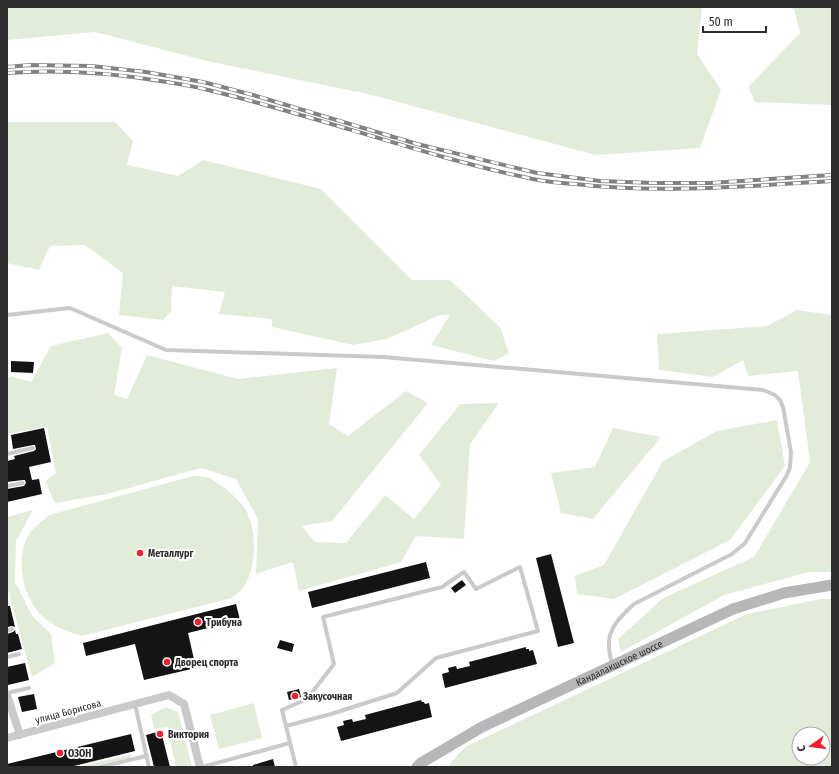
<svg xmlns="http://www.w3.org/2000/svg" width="839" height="774" font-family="'Fira Sans Condensed',sans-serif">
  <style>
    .green { fill: #e3ecd9; fill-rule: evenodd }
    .building { fill: #141414 }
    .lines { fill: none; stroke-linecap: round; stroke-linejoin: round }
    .service { stroke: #cacaca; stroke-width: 4 }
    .minor { stroke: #cacaca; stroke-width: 8 }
    .secondary { stroke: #b7b7b7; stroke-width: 11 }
    .rail-casing { stroke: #828282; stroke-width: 4 }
    .rail { stroke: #fff; stroke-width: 2.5; stroke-dasharray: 8; stroke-linecap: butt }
    .poi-dot { fill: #f51e2e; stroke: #fff; stroke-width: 1.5 }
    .labels { text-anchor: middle; stroke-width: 4; stroke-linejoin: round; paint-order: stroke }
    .poi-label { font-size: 10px; font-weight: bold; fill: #2d2d2d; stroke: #fff; text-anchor: start }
    .street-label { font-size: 10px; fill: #2d2d2d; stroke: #fff }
  </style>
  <rect width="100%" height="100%" fill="#fff"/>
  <g class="green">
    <path d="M7,7H702L697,54L721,90L700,148L596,155L368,94L207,61L95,32L7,40Z"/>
    <path d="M785,7H832V105L755,102L748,87L800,33L794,9Z"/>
    <path d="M7,122H115L133,141L127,165L178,176L203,160L321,189L412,280H450L500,327L509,353L494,361L431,345L450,315H440L387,339L353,345L272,327V319L219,314L225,292L172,286L171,311L163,320L119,315L123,273L85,245L50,246L39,270L7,263Z"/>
    <path d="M797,310L832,315V572H809L724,595L621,652L618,639L663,598L754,557L810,462L798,371L748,376L743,360L713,377L659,370L657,334L767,326Z"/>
    <path d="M108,333L122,348L114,395L127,399L147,355L238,379L337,368L329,424L348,436L406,391L428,403L332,521L302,526L315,542L346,543L385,495L414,519L441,485L419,455L460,404L499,403L470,444L464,539L416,536L401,562L299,591L293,562L256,574L258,519L236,479L201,468L107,494L55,503L45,481L56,473L47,427L7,434V378L11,376L31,382L51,346Z"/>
    <path d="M777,420L785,466L730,540L614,599L577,594L575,576L604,565L663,461L717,431Z"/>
    <path d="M613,428L661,437L593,519L561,513L551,473L595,467Z"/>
    <path d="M193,476C198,476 204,476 209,478C221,484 239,499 246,510C257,531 257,564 245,585C242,590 236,594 232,598L82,636C67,632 53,626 41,615C22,596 15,558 29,534C35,526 42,521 49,515Z"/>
    <path d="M33,510L16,541L15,582L33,617L51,634L55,663L32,677L7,587V517Z"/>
    <path d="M820,599H832V767H447L465,747L747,614ZM799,734H823V758H799Z"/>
    <path d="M254,703L262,738L219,749L210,715Z"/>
    <path d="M166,707L178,712L192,767H176L167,727L154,729L151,715Z"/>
    <path d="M133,754L129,758L95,767H78Z"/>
  </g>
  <g class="building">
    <path d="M11,361L34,362L33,373L11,372Z"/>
    <path d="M44,428L51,462L29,467L32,480L39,479L42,494L7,502V489L24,486L26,483L25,480H23L7,482V461L15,459L14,456L34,451L36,449L35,445H33L13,449L11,435Z"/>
    <path d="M551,554L574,643L558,647L536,558Z"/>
    <path d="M426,562L430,578L312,608L308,592Z"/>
    <path d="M462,580L466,585L455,593L451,588Z"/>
    <path d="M236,604L240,620L188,633L196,668L144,680L135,644L86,656L83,643Z"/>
    <path d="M7,606H10L15,627L12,626L7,627Z"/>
    <path d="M15,630L16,634H18L22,649L7,653V634L13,632Z"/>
    <path d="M280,640L294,644L292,652L277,648Z"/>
    <path d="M526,647V649H529V651L533,650L537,664L445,688L442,674L449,672L448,668L456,666L457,669L470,666L469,662Z"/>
    <path d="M25,663L29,680L8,685L7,667Z"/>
    <path d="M299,689L301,697L289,700L287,692Z"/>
    <path d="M34,694L37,709L22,712L18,697Z"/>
    <path d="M421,700L422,702H424L425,704L429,703L432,717L341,741L337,727L344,725L343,721L352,719L353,722L366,719L365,715Z"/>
    <path d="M161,731L170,767H154L146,735Z"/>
    <path d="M131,734L135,751L70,767H7V764Z"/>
    <path d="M273,759L275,767H253V765Z"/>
  </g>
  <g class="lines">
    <g class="service">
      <path d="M7,315L70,308L166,350L383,357L763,390L775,395L780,400L783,407L791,452L790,467L787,475L745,543L732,554L634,604C622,615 607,629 609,647C609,653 611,659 612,666"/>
      <path d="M7,454L33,448"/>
      <path d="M7,486L23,483"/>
      <path d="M7,631L12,629"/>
      <path d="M7,657L19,654"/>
      <path d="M7,693L29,688"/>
      <path d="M135,704L149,767"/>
      <path d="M286,726L331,714L397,693L436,658L538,631L520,567L476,589L464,572L442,587L323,617L334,664L307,699L282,710L296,767"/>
      <path d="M101,767L146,756"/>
      <path d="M202,767L290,743"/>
    </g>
    <g class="minor">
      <path d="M7,695L20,735"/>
      <path d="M7,738L169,695L184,704L200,767"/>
    </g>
    <path class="secondary" id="s1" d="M417,767L421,763L482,727L733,609L784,593L832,585"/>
    <g class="rail-casing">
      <g id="rail">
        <path d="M7,67L30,65L91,66L146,72L203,82L253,95L417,144L537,173L600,181L654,183H710L832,175"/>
        <path d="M7,73C61,69 114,73 167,82C179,84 192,86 204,89C315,115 422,156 533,179C547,182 561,183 575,184C661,194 746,186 832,181"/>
      </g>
    </g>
    <use href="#rail" class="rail"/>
  </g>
  <g class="poi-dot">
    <circle cx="140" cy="553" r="4"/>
    <circle cx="198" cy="622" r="4"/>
    <circle cx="167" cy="662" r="4"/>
    <circle cx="295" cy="696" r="4"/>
    <circle cx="160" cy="734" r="4"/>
    <circle cx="60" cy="753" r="4"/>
  </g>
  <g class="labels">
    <g class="poi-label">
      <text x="148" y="557">Металлург</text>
      <text x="206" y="626">Трибуна</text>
      <text x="175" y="666">Дворец спорта</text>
      <text x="303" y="700">Закусочная</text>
      <text x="168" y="738">Виктория</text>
      <text x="68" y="757">ОЗОН</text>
    </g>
    <g class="street-label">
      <text dy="4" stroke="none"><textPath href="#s1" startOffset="228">Кандалакшское шоссе</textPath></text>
      <text transform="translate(68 711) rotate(-15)" y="4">улица Борисова</text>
    </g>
  </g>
  <rect width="839" height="774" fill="none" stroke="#2d2d2d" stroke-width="16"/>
  <g transform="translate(811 746) rotate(256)"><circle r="19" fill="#ffffff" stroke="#ababab"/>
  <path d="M0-3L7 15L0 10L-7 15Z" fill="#f51e2e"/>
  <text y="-6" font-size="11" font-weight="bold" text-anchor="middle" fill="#2d2d2d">С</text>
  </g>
  <path d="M703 26v6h63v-6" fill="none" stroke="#2d2d2d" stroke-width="2"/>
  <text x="709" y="26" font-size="12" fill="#2d2d2d" stroke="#ffffff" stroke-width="3" paint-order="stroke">50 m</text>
</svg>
